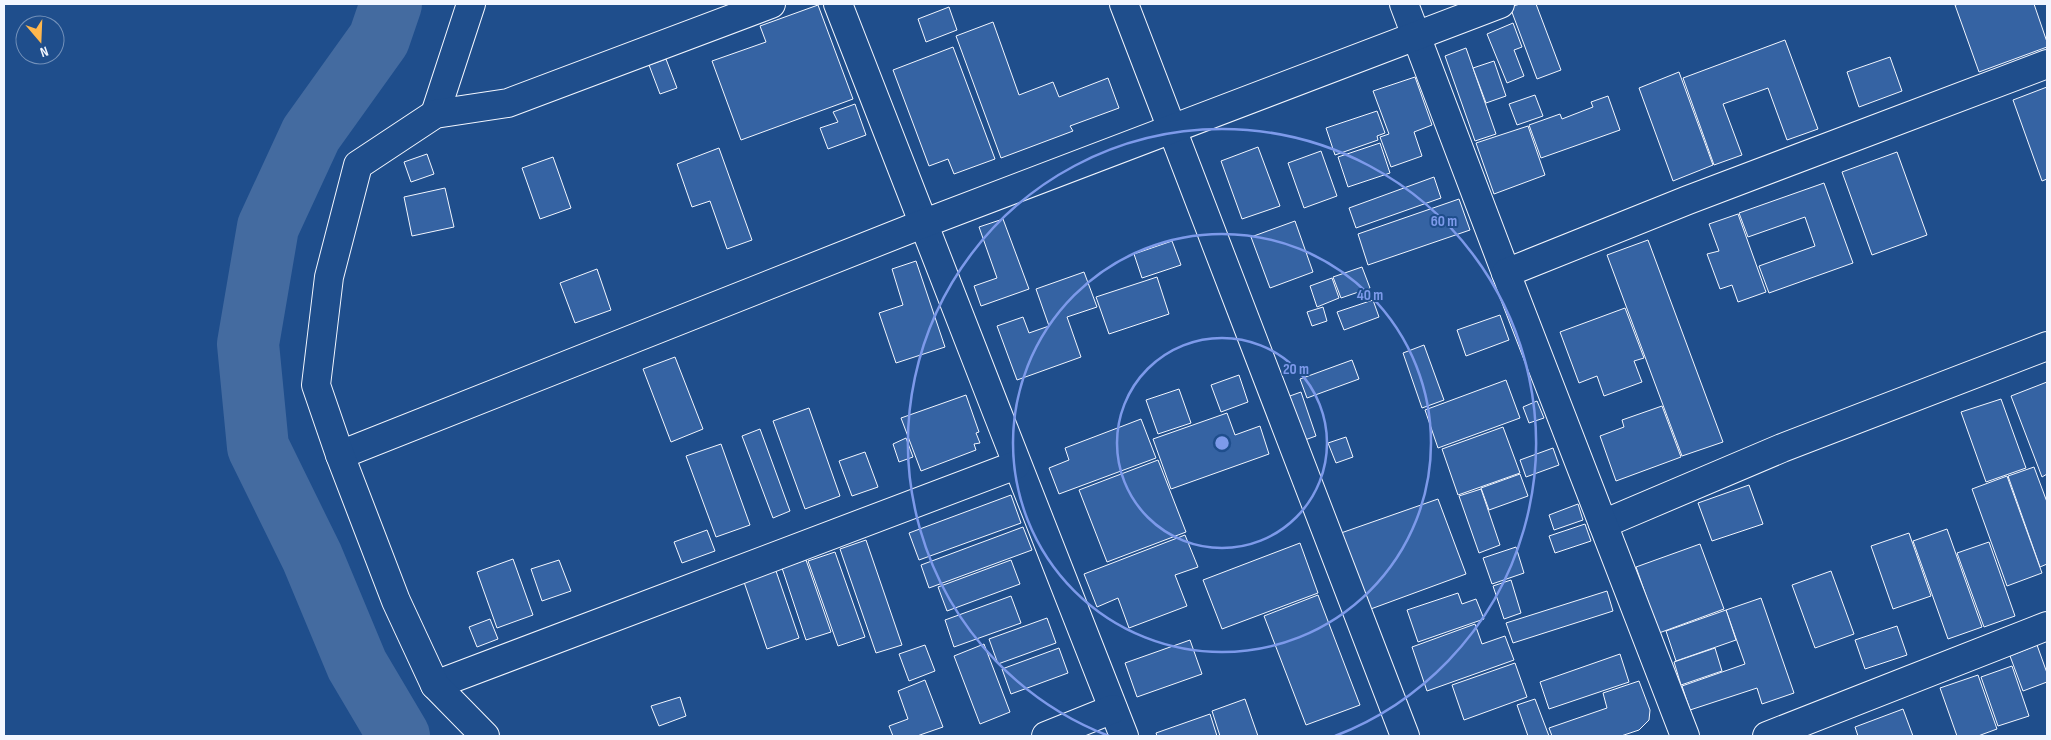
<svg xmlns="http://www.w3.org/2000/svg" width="2051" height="740" font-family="'Sofia Sans Condensed',sans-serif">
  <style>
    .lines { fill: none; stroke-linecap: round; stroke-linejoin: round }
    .river { stroke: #446ba0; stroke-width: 62 }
    .building { fill: #3563a3; stroke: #f2f6ff }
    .minor-casing { stroke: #f2f6ff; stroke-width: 30 }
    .minor { stroke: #1f4e8c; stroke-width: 28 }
    .ring { fill: none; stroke: #7d9aea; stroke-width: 2.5 }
    .centre { fill: #7d9aea; stroke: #1f4e8c; stroke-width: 2.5 }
    .ring-label { font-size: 15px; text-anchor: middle; font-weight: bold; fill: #7d9aea; stroke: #1f4e8c; stroke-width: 4; stroke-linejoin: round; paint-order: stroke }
  </style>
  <rect width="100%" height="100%" fill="#1f4e8c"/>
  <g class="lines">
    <path class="river" d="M391,4L379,39L311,134L268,227L248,344L258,447L312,557L357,665L399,736"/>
  </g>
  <g class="building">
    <path d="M1520,4H1536L1561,70L1537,79L1510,7Z"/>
    <path d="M1960,4H2034L2047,42V47L1979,72L1955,5Z"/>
    <path d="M818,5L853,99L741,140L712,61L766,42L760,26Z"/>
    <path d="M949,7L957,30L926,42L918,19Z"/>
    <path d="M993,22L1019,95L1053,82L1059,97L1108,78L1119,108L1070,126L1073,131L1001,158L956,36Z"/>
    <path d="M1513,23L1522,47L1514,50L1524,76L1507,83L1487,34Z"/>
    <path d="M1785,40L1818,129L1787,140L1768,88L1723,104L1742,155L1714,165L1683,78Z"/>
    <path d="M953,47L995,159L954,174L948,159L929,166L893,70Z"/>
    <path d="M1466,48L1496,134L1475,141L1445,56Z"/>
    <path d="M1890,57L1902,91L1859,107L1847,72Z"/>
    <path d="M666,59L677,88L660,94L649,65Z"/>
    <path d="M1494,61L1506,96L1486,103L1473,68Z"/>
    <path d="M1679,72L1713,165L1673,181L1639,88Z"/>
    <path d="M1415,77L1432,125L1414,132L1422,156L1391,167L1380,137L1389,134L1373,91Z"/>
    <path d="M2047,87V179L2042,181L2013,100Z"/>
    <path d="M1535,95L1543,116L1517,125L1509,104Z"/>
    <path d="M1608,96L1620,130L1541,158L1529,125L1560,114L1562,119L1593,107L1591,102Z"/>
    <path d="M855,104L866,135L828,149L820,128L838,122L833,112Z"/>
    <path d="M1377,111L1385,133L1377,136L1378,140L1335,155L1326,128Z"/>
    <path d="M1528,126L1545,175L1494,194L1476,143Z"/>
    <path d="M1380,143L1390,173L1348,187L1338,157Z"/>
    <path d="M1258,147L1280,206L1242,219L1221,161Z"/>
    <path d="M719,148L752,240L727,249L710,201L692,207L677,164Z"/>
    <path d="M1321,151L1337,196L1304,208L1288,163Z"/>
    <path d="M1897,152L1927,235L1872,255L1842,172Z"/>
    <path d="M427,154L434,174L411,182L404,162Z"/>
    <path d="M553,157L571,208L540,219L522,168Z"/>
    <path d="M1434,177L1441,198L1356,228L1349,208Z"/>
    <path d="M1824,183L1853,263L1769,293L1759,266L1815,246L1805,217L1748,237L1739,213Z"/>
    <path d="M445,188L454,227L412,236L404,197Z"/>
    <path d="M1459,199L1470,230L1368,265L1358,234Z"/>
    <path d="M1738,214L1766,292L1738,302L1732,285L1720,289L1707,254L1719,251L1709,224Z"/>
    <path d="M1003,219L1029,289L981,306L974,286L997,278L979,227Z"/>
    <path d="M1295,221L1313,272L1270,288L1251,237Z"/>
    <path d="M1648,240L1723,442L1682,456L1607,255Z"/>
    <path d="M1172,241L1181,265L1142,278L1134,254Z"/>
    <path d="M916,261L945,347L896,363L879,313L903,305L892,269Z"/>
    <path d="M1362,267L1370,288L1341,298L1333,277Z"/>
    <path d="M597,269L611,310L575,323L560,283Z"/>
    <path d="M1084,272L1097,307L1067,317L1081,357L1017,380L997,326L1023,317L1029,333L1049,326L1036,289Z"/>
    <path d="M1157,277L1169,314L1109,334L1096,297Z"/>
    <path d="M1332,278L1339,298L1317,307L1310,286Z"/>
    <path d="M1373,300L1379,317L1344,330L1337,312Z"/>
    <path d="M1323,307L1327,321L1312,326L1307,312Z"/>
    <path d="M1625,308L1644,358L1634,361L1642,382L1604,396L1597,376L1579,383L1560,332Z"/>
    <path d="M1500,315L1509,340L1466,356L1457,330Z"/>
    <path d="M1424,345L1444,400L1422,408L1403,353Z"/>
    <path d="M675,357L703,429L671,442L643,369Z"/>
    <path d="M1352,360L1359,379L1307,398L1300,379Z"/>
    <path d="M1239,375L1248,402L1221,412L1211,385Z"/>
    <path d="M1506,380L1520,418L1438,448L1425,410Z"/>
    <path d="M2047,382V474L2042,477L2011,396Z"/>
    <path d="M1179,389L1191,423L1158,434L1146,400Z"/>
    <path d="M1301,392L1316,436L1302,441L1287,397Z"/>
    <path d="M966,395L979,432L976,433L980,443L974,444L976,450L921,471L901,418Z"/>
    <path d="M2001,399L2026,468L1986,482L1961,412Z"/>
    <path d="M1537,401L1544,418L1529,423L1523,407Z"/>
    <path d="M1662,406L1681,457L1616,481L1600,436L1624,427L1622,420Z"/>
    <path d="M809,408L840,496L805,509L773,421Z"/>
    <path d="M1227,413L1235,435L1260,426L1269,454L1171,489L1153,439Z"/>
    <path d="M1141,419L1156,458L1059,494L1049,468L1069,460L1065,448Z"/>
    <path d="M1503,427L1520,473L1458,495L1442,449Z"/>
    <path d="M760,429L790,511L773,518L742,436Z"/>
    <path d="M1346,437L1353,457L1336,463L1328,443Z"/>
    <path d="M906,438L913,457L899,462L893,444Z"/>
    <path d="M721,444L750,525L716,537L686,456Z"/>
    <path d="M1553,448L1559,465L1526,477L1520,460Z"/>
    <path d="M865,452L878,487L852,496L839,461Z"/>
    <path d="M1158,460L1186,532L1107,562L1079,490Z"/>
    <path d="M2034,467L2047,502V564L2040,567L2008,476Z"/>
    <path d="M1520,474L1528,496L1489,510L1481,488Z"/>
    <path d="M2007,476L2042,573L2007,586L1972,489Z"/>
    <path d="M1749,485L1763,524L1712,541L1698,503Z"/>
    <path d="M1481,489L1500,545L1479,553L1459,496Z"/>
    <path d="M1011,495L1021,523L919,560L909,533Z"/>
    <path d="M1438,499L1466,574L1368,610L1341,533Z"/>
    <path d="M1578,504L1583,520L1554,530L1549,515Z"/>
    <path d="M1585,524L1591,541L1555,553L1549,536Z"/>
    <path d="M1023,527L1032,550L929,588L921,565Z"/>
    <path d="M1947,529L1982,627L1948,639L1913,541Z"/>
    <path d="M707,530L715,551L682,563L674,542Z"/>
    <path d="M1909,533L1931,596L1893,609L1871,546Z"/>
    <path d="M1185,535L1198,567L1175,575L1187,606L1129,628L1118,598L1097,607L1084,574Z"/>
    <path d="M866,540L902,645L876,653L840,549Z"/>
    <path d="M1989,542L2015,616L1984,627L1957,553Z"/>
    <path d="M1300,543L1318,593L1222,629L1203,580Z"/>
    <path d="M1700,544L1724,609L1659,633L1636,567Z"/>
    <path d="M1516,547L1524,573L1492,584L1483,558Z"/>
    <path d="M835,552L865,637L838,646L808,561Z"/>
    <path d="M513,559L533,615L497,628L477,572Z"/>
    <path d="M559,560L571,591L542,601L531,569Z"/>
    <path d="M806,560L831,632L806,640L782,568Z"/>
    <path d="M1011,560L1020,584L947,611L938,587Z"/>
    <path d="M776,571L799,638L767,649L744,582Z"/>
    <path d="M1831,571L1854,634L1815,648L1792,585Z"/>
    <path d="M1511,580L1521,613L1504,619L1493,586Z"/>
    <path d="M1607,591L1613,611L1513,643L1506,623Z"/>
    <path d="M1458,593L1462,604L1476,599L1484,619L1418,642L1407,610Z"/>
    <path d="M1318,595L1360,705L1306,725L1264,616Z"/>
    <path d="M1011,596L1021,623L954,647L945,620Z"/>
    <path d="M1761,598L1794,693L1762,704L1757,688L1690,710L1682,686L1745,664L1726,610Z"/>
    <path d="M1726,610L1736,640L1676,661L1666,631Z"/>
    <path d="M1047,618L1056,643L998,664L989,639Z"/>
    <path d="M490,619L498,639L477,647L469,627Z"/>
    <path d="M1475,624L1482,644L1505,636L1514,660L1427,691L1412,647Z"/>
    <path d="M1897,626L1907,655L1865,669L1855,640Z"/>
    <path d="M1190,640L1202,674L1137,697L1125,663Z"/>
    <path d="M984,644L1010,712L980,724L954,656Z"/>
    <path d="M925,645L935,671L909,681L899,654Z"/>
    <path d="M2037,645L2047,673V682L2023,691L2010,656Z"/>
    <path d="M1059,648L1068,673L1011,694L1002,669Z"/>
    <path d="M1715,648L1722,671L1681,685L1674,662Z"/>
    <path d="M1620,654L1629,682L1549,709L1540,682Z"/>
    <path d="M1515,663L1527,697L1464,720L1452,685Z"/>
    <path d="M2012,666L2029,716L1998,726L1981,677Z"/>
    <path d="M1978,675L1997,729L1978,736H1957L1940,688Z"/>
    <path d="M925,680L943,727L917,736H893L889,726L908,719L898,691Z"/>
    <path d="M1639,681L1650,710L1649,720L1639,730L1621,736H1552L1549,728L1607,708L1603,693Z"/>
    <path d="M680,697L686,716L659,726L651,706Z"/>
    <path d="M1245,699L1258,736H1220L1212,711Z"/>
    <path d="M1535,699L1549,736H1528L1517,705Z"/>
    <path d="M1903,709L1913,736H1858L1855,727Z"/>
    <path d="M1210,714L1217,736H1157L1156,733Z"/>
  </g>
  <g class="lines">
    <g class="minor-casing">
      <g id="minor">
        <path d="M838,4C934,247 1027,493 1124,736"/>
        <path d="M1124,4L1405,736"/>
        <path d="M1404,4L1506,273"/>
        <path d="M435,114L471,4"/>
        <path d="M340,455L925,223L1500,4"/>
        <path d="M1603,524L1782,448L2047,346"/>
        <path d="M435,685L1016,465"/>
        <path d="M485,736L435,685L396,601L340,455L316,385L329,277L358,165L435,114L508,103L771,4"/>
        <path d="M1046,736L1113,709"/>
        <path d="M1685,736L1506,273L1688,200L2047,64"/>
        <path d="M1767,736L2047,626"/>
      </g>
    </g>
    <use href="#minor" class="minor"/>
  </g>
  <g class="ring">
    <circle cx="1222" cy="443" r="105"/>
    <circle cx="1222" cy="443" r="209"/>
    <path d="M1109 736A314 314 0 1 1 1335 736"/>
  </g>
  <circle cx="1222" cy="443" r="8" class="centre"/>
  <g class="ring-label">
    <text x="1444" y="226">60 m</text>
    <text x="1370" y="300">40 m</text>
    <text x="1296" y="374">20 m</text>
  </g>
  <rect width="2051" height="740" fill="none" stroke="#f2f6ff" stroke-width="10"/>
  <g transform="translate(40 40) rotate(161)"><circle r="24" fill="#1f4e8c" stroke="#7391ba"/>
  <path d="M0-4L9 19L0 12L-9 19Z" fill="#ffb74d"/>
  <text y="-8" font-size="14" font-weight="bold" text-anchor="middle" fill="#f2f6ff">N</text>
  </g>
</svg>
